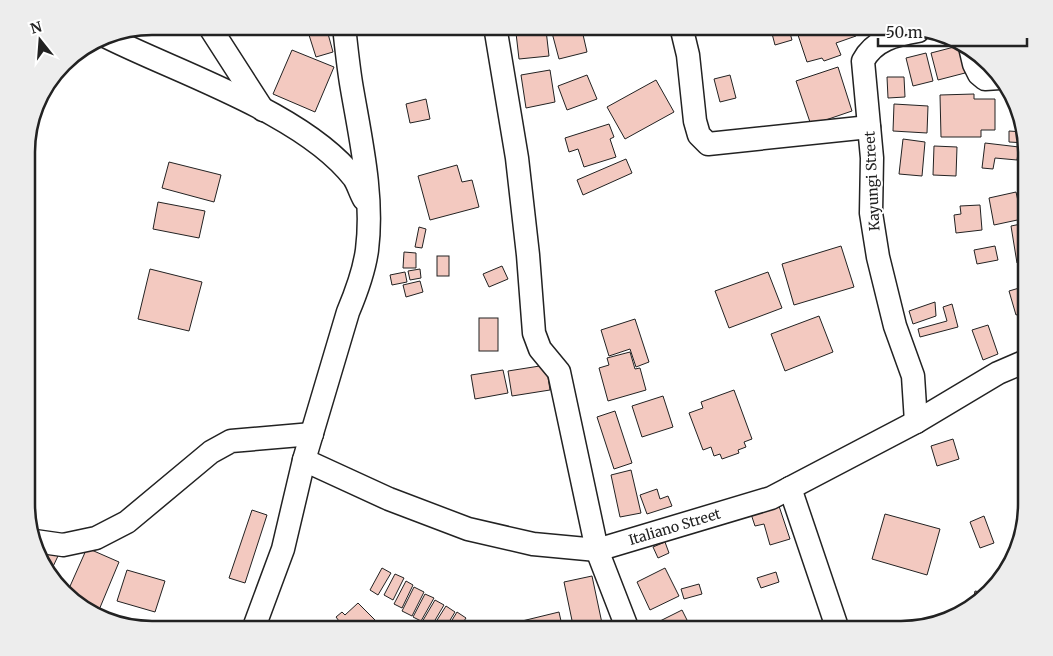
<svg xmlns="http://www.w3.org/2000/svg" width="1053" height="656" font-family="Merriweather,serif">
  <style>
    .building { fill: #f3c9c0; stroke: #222 }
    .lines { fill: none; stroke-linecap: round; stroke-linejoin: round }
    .minor-casing { stroke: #222; stroke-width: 25 }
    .minor { stroke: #fff; stroke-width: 22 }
    .labels { text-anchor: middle; stroke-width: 4; stroke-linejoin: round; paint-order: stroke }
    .street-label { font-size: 14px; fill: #222; stroke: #fff }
    .rim { fill: none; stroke: #222; stroke-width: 2.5 }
  </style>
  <rect width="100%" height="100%" fill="#fff"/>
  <g class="building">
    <path d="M564,26H581L587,52L559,59L551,29Z"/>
    <path d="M770,26H788L792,40L775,45Z"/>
    <path d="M795,26H853L856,36L836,43L841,55L824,61L822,58L807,62Z"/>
    <path d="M327,30L333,52L316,57L309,35Z"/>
    <path d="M546,30L549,56L519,59L516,33Z"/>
    <path d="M958,46L965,73L938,80L931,53Z"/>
    <path d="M292,50L334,67L315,112L273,94Z"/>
    <path d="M926,53L933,81L913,86L906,58Z"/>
    <path d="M838,67L852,111L811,125L796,81Z"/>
    <path d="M550,70L555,102L526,108L521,75Z"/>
    <path d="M587,75L597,99L567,110L558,86Z"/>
    <path d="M730,75L736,98L720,102L714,79Z"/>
    <path d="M887,77H904L905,97L888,98Z"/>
    <path d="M656,80L674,112L625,139L607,107Z"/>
    <path d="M974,94V99H995V130H981V137H941L940,95Z"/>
    <path d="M426,99L430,119L410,123L406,104Z"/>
    <path d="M894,104L928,106L927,133L893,131Z"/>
    <path d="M609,124L614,137L610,139L616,157L584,167L578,149L569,152L565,138Z"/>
    <path d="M1009,131L1023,132L1026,143L1009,142Z"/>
    <path d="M903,139L925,142L922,176L899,174Z"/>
    <path d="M985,143L1019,147L1017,160L995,158L993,169L982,168Z"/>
    <path d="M934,146L957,147L956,176L933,175Z"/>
    <rect x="1021" y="155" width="5" height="26"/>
    <path d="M626,159L632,173L583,195L577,180Z"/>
    <path d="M169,162L221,175L214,202L162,188Z"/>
    <path d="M457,165L462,182L472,180L479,207L430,220L418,176Z"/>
    <path d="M1016,192L1022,219L994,225L989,198Z"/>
    <path d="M158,202L205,211L199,238L153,229Z"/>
    <path d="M980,205L982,230L956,233L954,215L961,214L960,206Z"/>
    <path d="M1026,223V261L1017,263L1011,226Z"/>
    <path d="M419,227L426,229L422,248L415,247Z"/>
    <path d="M841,246L854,287L794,305L782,264Z"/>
    <path d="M995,246L998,260L977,264L974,250Z"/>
    <path d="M404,252L416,253V268H403Z"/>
    <rect x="437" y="256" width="12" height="20"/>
    <path d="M502,266L508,279L489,287L483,274Z"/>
    <path d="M150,269L202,282L189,331L138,319Z"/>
    <path d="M420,269L421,278L410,280L408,271Z"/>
    <path d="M405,272L407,282L392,285L390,275Z"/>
    <path d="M768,272L782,308L729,328L715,291Z"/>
    <path d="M420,281L423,292L406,297L403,285Z"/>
    <path d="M1026,286V312L1016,315L1009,291Z"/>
    <path d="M935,302L936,316L913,324L909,311Z"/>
    <path d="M952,304L958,327L920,337L918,329L947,321L943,307Z"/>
    <path d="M819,316L833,352L785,371L771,334Z"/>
    <rect x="479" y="318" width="19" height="33"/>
    <path d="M635,319L649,362L636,367L630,349L609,356L601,330Z"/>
    <path d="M988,325L998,354L983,360L972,330Z"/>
    <path d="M630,352L635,369L640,368L646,390L608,401L599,368L609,365L607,358Z"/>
    <path d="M546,365L550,390L512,396L508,371Z"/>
    <path d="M503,370L508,393L475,399L471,375Z"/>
    <path d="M734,390L752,439L744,442L746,447L738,450L739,453L722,459L720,454L714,456L711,447L703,450L689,413L703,408L701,402Z"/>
    <path d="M663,396L673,427L642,437L632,406Z"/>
    <path d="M615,411L632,463L614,469L597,417Z"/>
    <path d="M953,439L959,459L937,466L931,446Z"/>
    <path d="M631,470L641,513L620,517L611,475Z"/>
    <path d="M657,489L660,499L668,496L672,506L647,514L640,495Z"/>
    <path d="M778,503L790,539L770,545L764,524L755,526L750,511Z"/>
    <path d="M252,510L267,515L245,583L229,578Z"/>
    <path d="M885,514L940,529L927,575L872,559Z"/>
    <path d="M984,516L994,543L980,548L970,522Z"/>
    <path d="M665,542L669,553L658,558L653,547Z"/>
    <path d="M39,548L58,556L49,575L47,574Z"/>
    <path d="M87,548L119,562L99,610L72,598L67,593Z"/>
    <path d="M382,568L391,573L378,595L370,590Z"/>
    <path d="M665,568L679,596L650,610L637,582Z"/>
    <path d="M127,570L165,581L155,612L117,601Z"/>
    <path d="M776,572L779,582L761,588L757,578Z"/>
    <path d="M395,574L404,578L393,600L384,595Z"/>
    <path d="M592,576L603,628L574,630L564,582Z"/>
    <path d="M406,581L413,585L402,608L394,604Z"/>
    <path d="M699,584L702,594L684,599L681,589Z"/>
    <path d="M414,587L424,592L412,616L402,611Z"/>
    <path d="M975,591L985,593L972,605Z"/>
    <path d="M425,594L434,598L421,621L413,617Z"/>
    <path d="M435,600L444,605L431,627L422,622Z"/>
    <path d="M358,603L375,620L371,624L376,630H341L335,624L339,621L336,617L342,612L345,615Z"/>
    <path d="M446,606L455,612L444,630H436L432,628Z"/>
    <path d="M682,610L688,622L673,630H660L656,623Z"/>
    <path d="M457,612L466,618L458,630H446Z"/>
    <path d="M559,612L563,630H524L522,621Z"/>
    <path d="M517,621L519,630H493L492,628Z"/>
  </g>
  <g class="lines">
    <g class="minor-casing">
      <g id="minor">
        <path d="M209,26L263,110"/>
        <path d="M495,26L517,158L528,255L534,333L540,349L559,372L597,550L628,630"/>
        <path d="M681,26L688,55L695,121L699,135L708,144L869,127"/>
        <path d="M105,36C178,73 304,113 354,178C358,184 360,192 364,199"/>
        <path d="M970,47L974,64L979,74L985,79L1000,78"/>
        <path d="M916,422L913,376L895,326L878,257L871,213L872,158L863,61C874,40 895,35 918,31"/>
        <path id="s1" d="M304,460L389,499L468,529L533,544L597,550L771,498L916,422L998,373L1026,361"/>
        <path d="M790,488L838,630"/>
        <path d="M35,541L63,545L96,538L127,522L211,452L231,441L312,434"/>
        <path d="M253,630L283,549L304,460L348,312C356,293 364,272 367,250C374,195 360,137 351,83C348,64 346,45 344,26"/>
      </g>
    </g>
    <use href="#minor" class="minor"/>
  </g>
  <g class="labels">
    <g class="street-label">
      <text transform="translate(872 181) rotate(-93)" y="5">Kayungi Street</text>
      <text dy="5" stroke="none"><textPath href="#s1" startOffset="390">Italiano Street</textPath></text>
    </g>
  </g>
  <path d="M0 0H1053V656H0ZM152 35H901A117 117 0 0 1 1018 152V504A117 117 0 0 1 901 621H152A117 117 0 0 1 35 504V152A117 117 0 0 1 152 35Z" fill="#ededed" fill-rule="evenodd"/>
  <path class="rim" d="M152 35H901A117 117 0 0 1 1018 152V504A117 117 0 0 1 901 621H152A117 117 0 0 1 35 504V152A117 117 0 0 1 152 35Z"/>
  <g transform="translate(40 40) rotate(343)" stroke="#ffffff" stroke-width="4" paint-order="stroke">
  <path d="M0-4L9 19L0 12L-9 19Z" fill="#222222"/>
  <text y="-8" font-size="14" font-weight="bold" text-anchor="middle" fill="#222222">N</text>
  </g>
  <path d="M878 38v8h149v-8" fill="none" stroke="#222222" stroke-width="2.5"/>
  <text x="886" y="38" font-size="15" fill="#222222" stroke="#ffffff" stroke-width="4" paint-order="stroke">50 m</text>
</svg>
